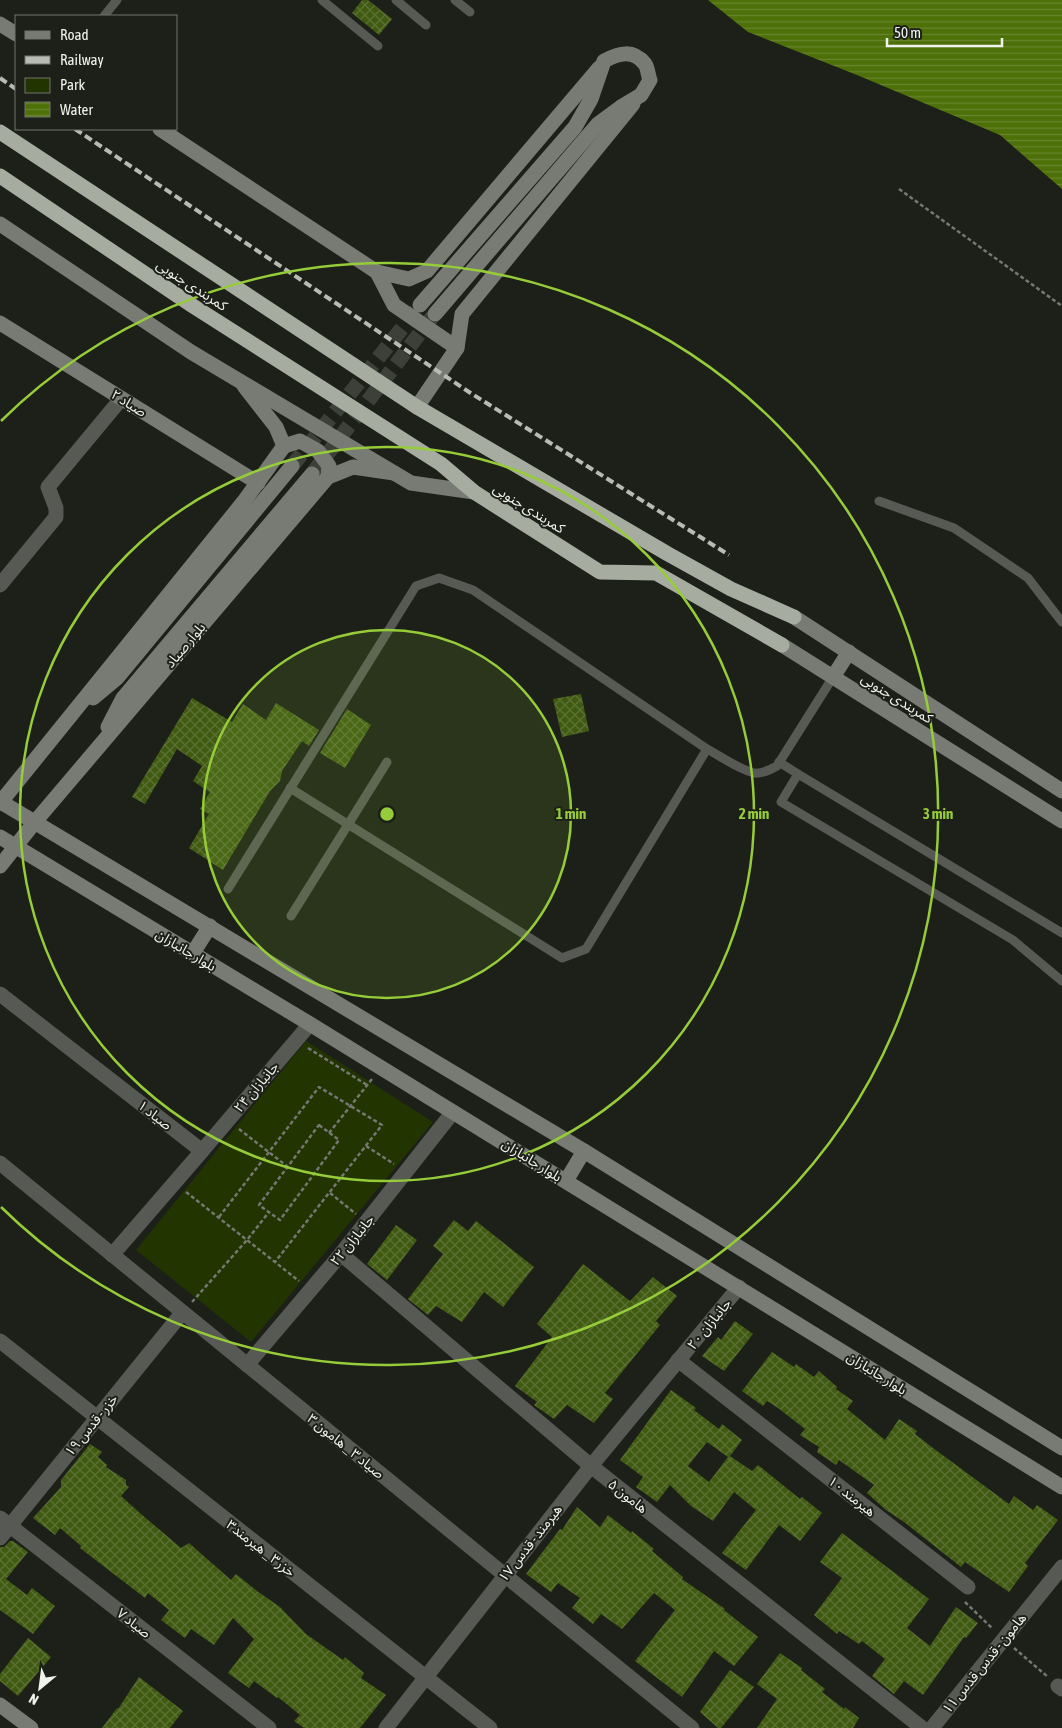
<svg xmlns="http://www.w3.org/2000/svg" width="1062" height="1728" font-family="'Asap Condensed','Noto Sans Arabic',sans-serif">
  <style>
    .green { fill: #223400 }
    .water { fill: url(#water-rules) }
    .building { fill: url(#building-cross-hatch); fill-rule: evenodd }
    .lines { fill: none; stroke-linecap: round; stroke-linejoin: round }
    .secondary-tunnel { stroke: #3d4038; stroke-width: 15; stroke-dasharray: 15 8; stroke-linecap: butt }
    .path { stroke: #757871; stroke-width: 2.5; stroke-dasharray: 4 2.5; stroke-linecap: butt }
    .lane { stroke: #575955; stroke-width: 9 }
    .street { stroke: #575955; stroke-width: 15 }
    .secondary { stroke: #777b74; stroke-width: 15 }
    .highway { stroke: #a7aca1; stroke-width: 15 }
    .rail { stroke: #b8bbb4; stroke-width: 4; stroke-dasharray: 8 4; stroke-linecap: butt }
    .ring { fill: none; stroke: #96cc39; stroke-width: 2.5 }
    .labels { text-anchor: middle; stroke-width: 4; stroke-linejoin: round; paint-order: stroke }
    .street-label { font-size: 14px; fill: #f0f3ed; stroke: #1d2018 }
    .centre { fill: #96cc39; stroke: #1d2018; stroke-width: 2.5 }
    .ring-label { font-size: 15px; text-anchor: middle; font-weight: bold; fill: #96cc39; stroke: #1d2018; stroke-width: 4; stroke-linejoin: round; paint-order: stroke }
  </style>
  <defs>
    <pattern id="water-rules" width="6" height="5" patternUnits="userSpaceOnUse" patternTransform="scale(1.25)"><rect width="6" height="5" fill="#4e7009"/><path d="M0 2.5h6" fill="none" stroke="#68852d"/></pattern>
    <pattern id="building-cross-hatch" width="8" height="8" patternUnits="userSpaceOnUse" patternTransform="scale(1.25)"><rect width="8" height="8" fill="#405a12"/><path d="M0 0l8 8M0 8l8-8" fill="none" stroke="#5c7235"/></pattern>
  </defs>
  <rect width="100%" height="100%" fill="#1d2018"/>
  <path class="green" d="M306,1041L433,1122L251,1342L136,1250Z"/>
  <path class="water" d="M708,0H1062V189L1000,135L857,75L748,32Z"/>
  <g class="building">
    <path d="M362,0H368L392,19L379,35L352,13Z"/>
    <path d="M581,694L589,731L562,737L553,699Z"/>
    <path d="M192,698L232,722L243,704L266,720L276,703L319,730L309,746L302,741L282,771L280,781L270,791L223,870L189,848L209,814L200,809L210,792L193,781L202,766L177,749L145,804L132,797Z"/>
    <path d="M347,709L371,725L345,768L320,753Z"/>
    <path d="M454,1220L468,1231L476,1221L534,1267L503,1307L484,1292L462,1322L436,1306L428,1315L408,1299L443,1254L433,1246Z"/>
    <path d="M396,1225L417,1240L387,1280L367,1264Z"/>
    <path d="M583,1264L630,1301L653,1277L677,1296L656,1321L660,1325L605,1393L613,1399L594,1423L567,1405L554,1419L534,1405L537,1402L515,1386L552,1337L537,1324Z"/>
    <path d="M735,1321L753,1334L724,1371L702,1356L718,1337L721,1340Z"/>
    <path d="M772,1352L794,1367L796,1364L814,1377L819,1371L837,1387L836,1389L853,1401L847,1409L885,1440L899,1419L917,1431L915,1434L933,1448L1009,1504L1014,1496L1033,1510L1037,1505L1058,1520L1025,1563L1028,1566L1009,1592L965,1562L961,1567L904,1522L886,1510L867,1493L874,1485L839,1460L836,1465L817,1452L819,1447L800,1435L805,1429L778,1408L767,1401L763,1406L742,1391Z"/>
    <path d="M671,1390L696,1408L694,1410L719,1429L722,1424L742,1440L730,1456L752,1471L758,1465L800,1499L802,1497L822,1513L800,1541L779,1525L746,1570L722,1553L756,1510L734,1492L713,1521L691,1506L670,1485L657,1502L636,1487L643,1477L620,1460ZM707,1442L728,1457L709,1482L688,1466Z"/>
    <path d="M90,1444L102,1452L98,1457L107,1465L106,1467L126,1480V1485L129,1487L121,1496L141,1514L181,1548L189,1543L231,1580L236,1574L257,1591L280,1607L306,1634L343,1660L345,1657L364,1673L361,1678L386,1695L360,1728H304L294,1721L300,1715L278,1697L277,1698L254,1681L249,1688L228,1673L254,1639L233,1618L214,1645L191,1629L185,1638L161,1620L169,1610L148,1593L145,1598L80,1548L81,1546L60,1528L55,1535L33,1518L61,1487V1480Z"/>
    <path d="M577,1507L600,1527L608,1515L631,1533L632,1531L654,1549L652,1551L683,1577L682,1579L725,1609L724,1610L758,1637L734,1666L714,1651L682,1697L635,1661L675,1610L654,1593L622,1629L601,1614L593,1624L572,1608L580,1598L558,1583L551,1592L526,1574L560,1529L562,1530Z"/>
    <path d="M842,1533L929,1599L907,1628L930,1646L956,1607L978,1623L966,1638L964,1637L923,1695L904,1681L894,1694L872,1676L885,1659L862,1641L859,1644L839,1631L837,1634L814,1615L842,1578L820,1562Z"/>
    <path d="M10,1541H13L28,1552L6,1579L27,1595L32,1588L55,1606L33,1634L0,1610V1547H4Z"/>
    <path d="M28,1638L51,1657L18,1696L0,1681V1674Z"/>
    <path d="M780,1653L802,1668L801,1670L825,1689L822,1692L844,1709L845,1707L859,1718L853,1728H757L777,1699L757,1684Z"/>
    <path d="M730,1670L754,1687L721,1728H718L700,1712Z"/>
    <path d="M139,1677L183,1711L170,1728H102L117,1708L118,1709Z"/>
  </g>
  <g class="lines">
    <g class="secondary-tunnel">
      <path d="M292,466L419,307"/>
      <path d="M312,474L433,316"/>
    </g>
    <g class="path">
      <path d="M899,189L1062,306"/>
      <path d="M308,1048L367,1085"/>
      <path d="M319,1125L339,1140L280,1220L259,1205Z"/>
      <path d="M239,1129L288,1167"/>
      <path d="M329,1133L372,1079"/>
      <path d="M366,1146L394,1164"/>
      <path d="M186,1192L299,1281"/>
      <path d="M330,1193L356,1214"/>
      <path d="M219,1217L319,1087L382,1125L275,1262"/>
      <path d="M192,1302L247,1240L269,1212"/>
      <path d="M965,1602L993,1629"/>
      <path d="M1014,1648L1048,1677"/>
    </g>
    <g class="lane">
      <path d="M322,0L378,46"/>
      <path d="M396,0L426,25"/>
      <path d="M455,0L470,12"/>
      <path d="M104,16L117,0"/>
      <path d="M879,501L954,528L1028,578L1062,622"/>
      <path d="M779,762L798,774"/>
      <path d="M290,788L562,958L586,949L707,749"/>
      <path d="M228,889L416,586L439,578L473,590L707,749C722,757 738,769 754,773C762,774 770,770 777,766L833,677"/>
      <path d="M291,916L387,762"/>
      <path d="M1062,933L798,774L781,802L1013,940L1062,981"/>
    </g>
    <g class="street">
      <path d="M0,585L56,517V508L48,487L121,399"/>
      <path d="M0,994L202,1151L112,1255"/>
      <path d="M202,1151L310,1024"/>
      <path d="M0,1163L692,1728"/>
      <path d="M341,1254L591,1466L922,1728"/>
      <path d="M0,1341L490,1728"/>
      <path d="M678,1360L968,1587"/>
      <path d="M247,1365L341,1254L453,1112"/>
      <path d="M0,1518L269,1728"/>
      <path d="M0,1538L182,1313"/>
      <path d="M1058,1686L1062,1689"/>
      <path d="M386,1728L591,1466L739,1287"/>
      <path d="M932,1728L1062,1567"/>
    </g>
    <g class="secondary">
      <path d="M0,24L16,34"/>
      <path d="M160,129L377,272L409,279L427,271L599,68"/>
      <path d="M0,224L191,352L411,483L474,492"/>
      <path d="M377,272L394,305L457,348"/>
      <path d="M420,305L575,127L591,99L604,61C619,53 633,49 645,64C648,68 648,76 650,80L641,95L621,107L598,124L435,314"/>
      <path d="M0,323L258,483"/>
      <path d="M417,407L457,348L462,314L633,104"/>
      <path d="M284,446L300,441L318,451L329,466L328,477"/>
      <path d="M794,617L1062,791"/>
      <path d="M782,645L1062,821"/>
      <path d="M833,677L849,652"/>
      <path d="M93,698L117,678L292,466"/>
      <path d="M108,727L123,698L312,474"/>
      <path d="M1,802L584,1151L1062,1448"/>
      <path d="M0,803L245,500L284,446L276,427L244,386"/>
      <path d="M0,837L310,1024L1062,1487"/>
      <path d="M0,866L34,823L328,477L353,467L394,473"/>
      <path d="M193,953L210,926"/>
      <path d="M566,1181L584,1151"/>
      <path d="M0,1705L31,1728"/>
    </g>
    <g class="highway">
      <path d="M0,132L417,407L668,554L731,589L794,617"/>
      <path d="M0,176L193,306L441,464L474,492L600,572L656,573L782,645"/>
    </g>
    <g class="rail">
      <path d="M0,78L16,89"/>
      <path d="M75,129L469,392L729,555"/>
    </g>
  </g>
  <circle cx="387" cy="814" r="184" fill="#96cc39" fill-opacity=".12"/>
  <g class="ring">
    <circle cx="387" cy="814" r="184"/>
    <circle cx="387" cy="814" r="367"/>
    <path d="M1 421A551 551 0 1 1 1 1207"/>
  </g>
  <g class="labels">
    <g class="street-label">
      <text transform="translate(192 285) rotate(33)" y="5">کمربندی جنوبی</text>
      <text transform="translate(129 403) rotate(32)" y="5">صیاد ۲</text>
      <text transform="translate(529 508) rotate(32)" y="5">کمربندی جنوبی</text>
      <text transform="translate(185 645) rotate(-50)" y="5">بلوار صیاد</text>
      <text transform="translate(897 698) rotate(32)" y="5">کمربندی جنوبی</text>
      <text transform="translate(186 950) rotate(31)" y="5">بلوار جانبازان</text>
      <text transform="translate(256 1087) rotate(-50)" y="5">جانبازان ۲۴</text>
      <text transform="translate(155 1115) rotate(38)" y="5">صیاد ۱</text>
      <text transform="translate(532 1160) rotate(32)" y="5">بلوار جانبازان</text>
      <text transform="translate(352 1240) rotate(-51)" y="5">جانبازان ۲۲</text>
      <text transform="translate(709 1324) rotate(-51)" y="5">جانبازان ۲۰</text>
      <text transform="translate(877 1373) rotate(32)" y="5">بلوار جانبازان</text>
      <text transform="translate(91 1425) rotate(-51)" y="5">خزر - قدس ۱۹</text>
      <text transform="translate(346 1446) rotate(39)" y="5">صیاد ۳ _ هامون ۳</text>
      <text transform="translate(628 1496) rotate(38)" y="5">هامون ۵</text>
      <text transform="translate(852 1496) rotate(38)" y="5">هیرمند ۱۰</text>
      <text transform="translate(530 1543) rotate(-52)" y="5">هیرمند - قدس ۱۷</text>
      <text transform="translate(261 1548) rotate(38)" y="5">خزر۳ _ هیرمند۳</text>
      <text transform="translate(134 1623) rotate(38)" y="5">صیاد ۷</text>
      <text transform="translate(984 1663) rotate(-51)" y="5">هامون - قدس قدس ۱۱</text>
    </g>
  </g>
  <circle cx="387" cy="814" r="8" class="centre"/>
  <g class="ring-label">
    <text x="571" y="819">1 min</text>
    <text x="754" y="819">2 min</text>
    <text x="938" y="819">3 min</text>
  </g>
  <rect x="15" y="15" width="162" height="115" fill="#1d2018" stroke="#71746d"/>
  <rect x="25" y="31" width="25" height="8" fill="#777b74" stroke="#71746d"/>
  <text x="60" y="40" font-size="15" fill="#f0f3ed">Road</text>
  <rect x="25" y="56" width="25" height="8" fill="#b8bbb4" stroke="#71746d"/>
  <text x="60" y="65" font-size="15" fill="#f0f3ed">Railway</text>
  <rect x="25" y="78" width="25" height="15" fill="#223400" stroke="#71746d"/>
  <text x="60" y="90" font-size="15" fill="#f0f3ed">Park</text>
  <rect x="25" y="102" width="25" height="15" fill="url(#water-rules)" stroke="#71746d"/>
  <text x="60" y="115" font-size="15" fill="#f0f3ed">Water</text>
  <g transform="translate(40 1688) rotate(209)" stroke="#1d2018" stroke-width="4" paint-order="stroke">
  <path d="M0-4L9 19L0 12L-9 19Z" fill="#f0f3ed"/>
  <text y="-8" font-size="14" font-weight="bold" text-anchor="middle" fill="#f0f3ed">N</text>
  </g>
  <path d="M887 38v8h115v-8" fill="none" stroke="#f0f3ed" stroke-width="2.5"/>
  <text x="894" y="38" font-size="15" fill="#f0f3ed" stroke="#1d2018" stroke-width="4" paint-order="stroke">50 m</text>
</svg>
